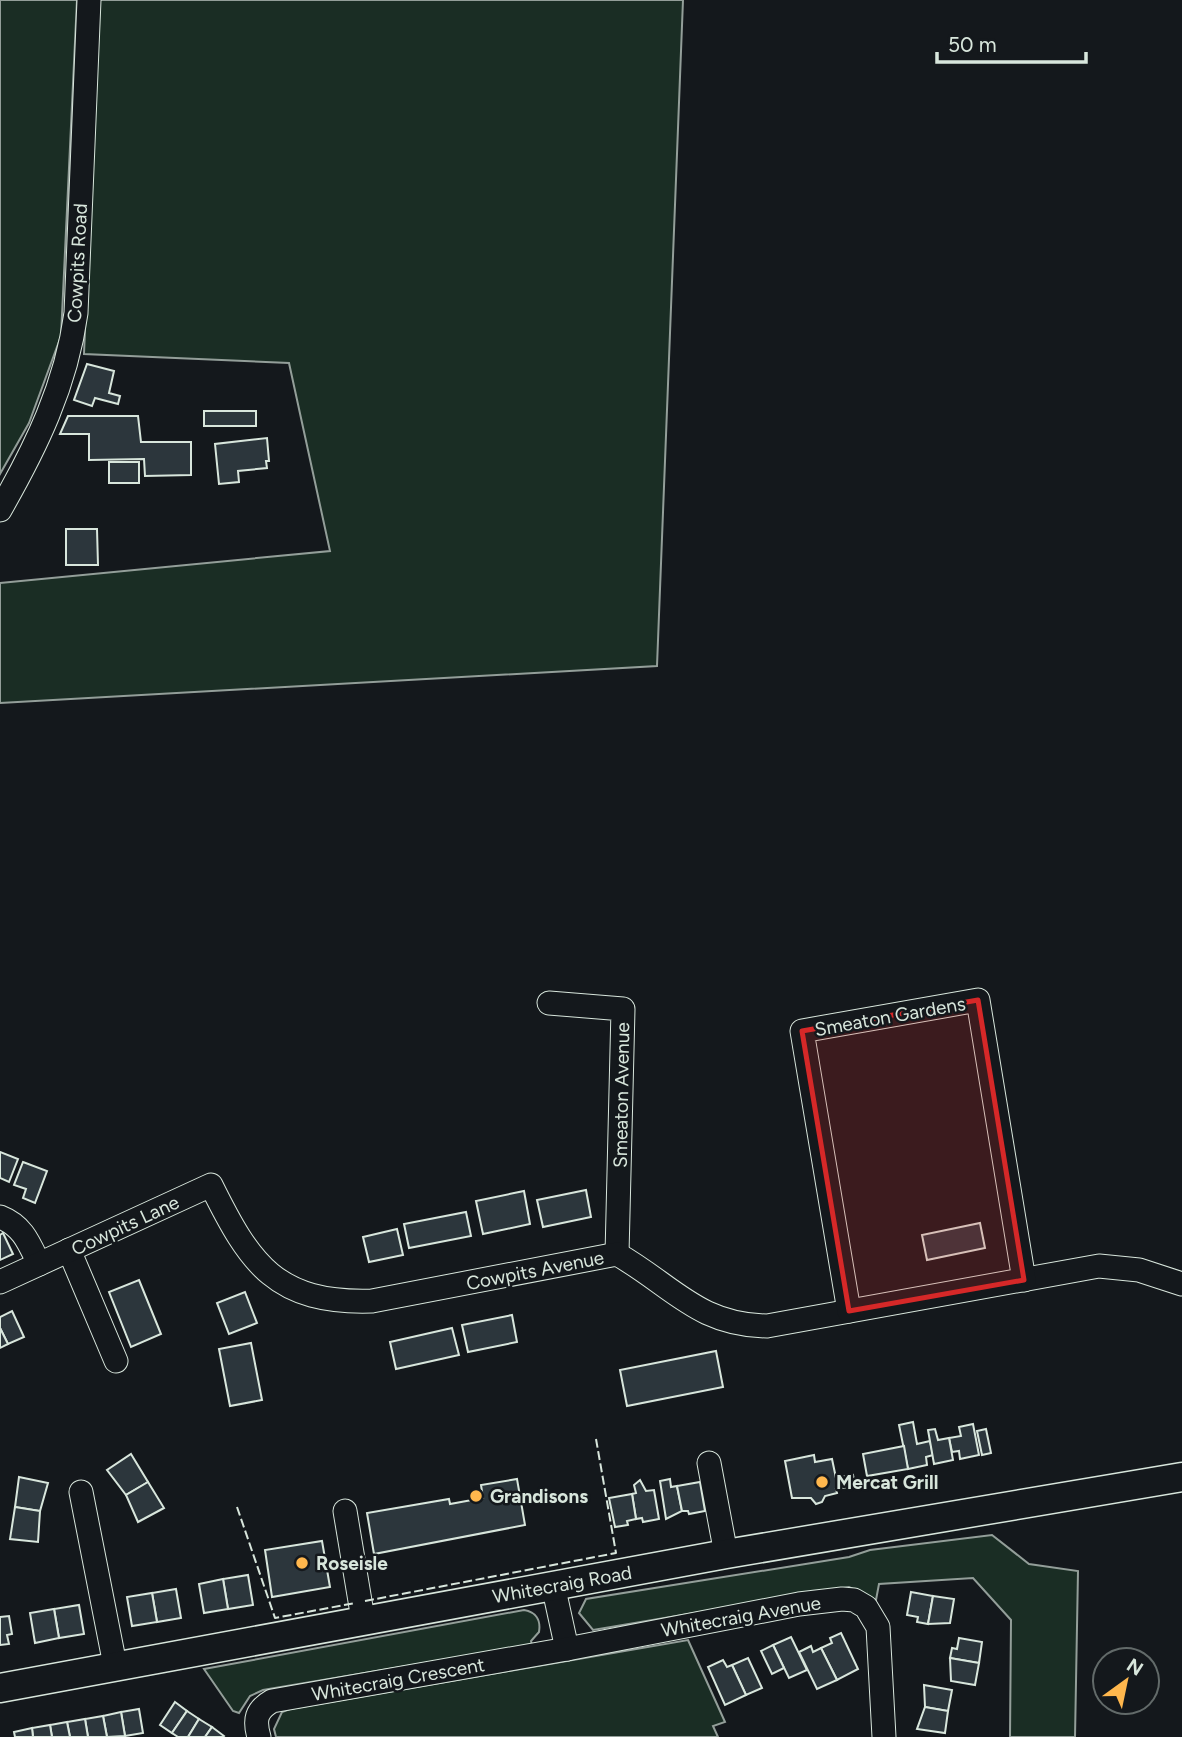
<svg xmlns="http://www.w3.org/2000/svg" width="1182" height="1737" font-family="Figtree,sans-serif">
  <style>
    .green { fill: #1a2d24; stroke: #939e99; stroke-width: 2 }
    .building { fill: #2c363c; stroke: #d8e6dc; stroke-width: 2 }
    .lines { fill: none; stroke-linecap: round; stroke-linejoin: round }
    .minor-casing { stroke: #d8e6dc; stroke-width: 25 }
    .major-casing { stroke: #d8e6dc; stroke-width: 31 }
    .minor { stroke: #14181c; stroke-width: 23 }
    .major { stroke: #14181c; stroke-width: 28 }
    .fence { stroke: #d8e6dc; stroke-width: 2; stroke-dasharray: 9 3.5; stroke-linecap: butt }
    .marked { fill: #d62828; fill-opacity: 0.2; stroke: #d62828; stroke-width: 5; stroke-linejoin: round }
    .poi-dot { fill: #ffb74d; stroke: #14181c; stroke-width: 2.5 }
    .labels { text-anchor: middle; stroke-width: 5; stroke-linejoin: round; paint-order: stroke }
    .street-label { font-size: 19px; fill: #d8e6dc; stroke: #14181c }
    .poi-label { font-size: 19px; font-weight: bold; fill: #d8e6dc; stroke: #14181c; text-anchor: start }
  </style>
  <rect width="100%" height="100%" fill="#14181c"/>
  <g class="green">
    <path d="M0,0H77L61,336L29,423L0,474Z"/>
    <path d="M99,0H683L657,666L0,703V583L330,551L289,363L84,354Z"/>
    <path d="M992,1535L1029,1564L1078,1571L1075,1737H1010L1011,1620L973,1578L879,1584L876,1600L849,1587L593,1630L579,1613L586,1599L849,1557L870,1550Z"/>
    <path d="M524,1610C536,1612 541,1620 539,1632L531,1641L532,1645L263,1690L250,1696L239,1713L233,1711L204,1669Z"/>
    <path d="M688,1640L725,1722L713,1726L718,1737H276L274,1729L282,1712L290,1709Z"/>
  </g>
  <g class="building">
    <path d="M87,364L114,371L109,393L120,396L118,404L95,398L92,406L74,400Z"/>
    <rect x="204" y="411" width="52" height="15"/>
    <path d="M68,416H138L141,442H191V475L145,476L144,459L89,460V434H60Z"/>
    <path d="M267,438L269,461H266L267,468L238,471L239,482L219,484L215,444Z"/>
    <rect x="109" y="462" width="30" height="21"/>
    <path d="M66,529H97L98,565H66Z"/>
    <path d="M0,1152L18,1159L9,1182L0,1178Z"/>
    <path d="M23,1162L47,1171L35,1203L23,1198L26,1189L14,1185Z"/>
    <path d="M586,1190L591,1217L543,1227L537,1200Z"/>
    <path d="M524,1191L530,1224L483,1234L476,1201Z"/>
    <path d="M466,1212L471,1236L409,1248L404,1224Z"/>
    <path d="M980,1223L985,1248L927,1260L922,1235Z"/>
    <path d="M397,1229L403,1255L369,1262L363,1237Z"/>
    <path d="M3,1233L13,1254L0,1260V1235Z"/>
    <path d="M139,1280L161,1334L131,1347L109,1292Z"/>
    <path d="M245,1292L257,1323L229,1334L217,1303Z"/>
    <path d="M12,1311L24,1337L8,1344L0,1328V1317Z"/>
    <path d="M512,1315L517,1342L468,1352L462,1325Z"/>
    <path d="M0,1328L8,1344L0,1348Z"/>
    <path d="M452,1328L459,1355L396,1369L390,1342Z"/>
    <path d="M251,1343L262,1400L230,1406L219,1349Z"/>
    <path d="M716,1351L723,1387L627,1406L620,1370Z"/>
    <path d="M913,1422L917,1444L930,1441L933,1455L926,1457L927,1465L908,1469L899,1425Z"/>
    <path d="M973,1424L979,1455L960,1459L959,1451L952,1452L949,1438L961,1436L959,1427Z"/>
    <path d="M935,1429L938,1440L949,1438L953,1460L934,1464L928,1430Z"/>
    <path d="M986,1429L991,1453L982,1455L977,1431Z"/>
    <path d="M904,1446L908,1469L867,1476L863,1454Z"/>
    <path d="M131,1454L148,1482L126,1495L107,1470Z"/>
    <path d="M814,1455L815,1462L832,1459L836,1478L853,1475L855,1486L836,1489L837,1493L825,1496L822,1502L816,1504L811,1498H792L785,1461Z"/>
    <path d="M19,1477L48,1483L40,1511L15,1507Z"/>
    <path d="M517,1479L525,1525L374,1554L367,1513L449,1499L450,1504L483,1498L481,1485Z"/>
    <path d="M670,1479L671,1487L677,1486L682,1511L666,1519L660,1481Z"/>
    <path d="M640,1480L646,1491L654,1490L659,1519L643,1522L642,1518L636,1519L632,1494L636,1493L634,1485Z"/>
    <path d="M148,1482L164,1508L138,1522L126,1495Z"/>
    <path d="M700,1482L705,1511L689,1514L688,1511H682L677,1486Z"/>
    <path d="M632,1494L636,1519L627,1521L628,1525L615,1527L609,1498Z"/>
    <path d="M15,1507L40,1511L38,1542L10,1539Z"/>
    <path d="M322,1541L330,1587L272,1597L265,1550Z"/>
    <path d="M248,1575L253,1605L228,1609L223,1579Z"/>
    <path d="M223,1579L228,1609L204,1613L199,1584Z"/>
    <path d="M176,1589L181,1618L157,1622L152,1593Z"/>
    <path d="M911,1592L933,1596L928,1624L917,1622L918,1617L907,1615Z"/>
    <path d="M152,1593L157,1622L132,1626L127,1597Z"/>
    <path d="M933,1596L954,1599L950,1623L928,1624Z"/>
    <path d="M79,1605L84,1634L59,1638L54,1609Z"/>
    <path d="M54,1609L59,1638L35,1643L30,1613Z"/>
    <path d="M9,1616L12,1634L7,1635L9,1644L0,1645V1617Z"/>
    <path d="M841,1633L858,1669L837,1680L821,1648L832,1643L830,1638Z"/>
    <path d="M791,1637L807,1670L789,1678L773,1645Z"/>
    <path d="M959,1638L982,1642L979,1663L950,1658L952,1648L957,1649Z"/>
    <path d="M773,1645L784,1668L772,1674L761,1651Z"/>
    <path d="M811,1646L813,1652L821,1648L837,1680L817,1689L799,1652Z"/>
    <path d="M748,1658L762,1688L746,1695L732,1665Z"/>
    <path d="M950,1658L979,1663L975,1685L951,1681Z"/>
    <path d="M723,1660L727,1667L732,1665L746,1695L725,1705L708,1667Z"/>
    <path d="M924,1685L952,1690L948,1711L925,1707Z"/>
    <path d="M175,1702L187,1711L172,1733L160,1725Z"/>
    <path d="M925,1707L948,1711L945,1733L917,1729Z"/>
    <path d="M139,1709L143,1733L125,1736L121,1712Z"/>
    <path d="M187,1711L199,1719L188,1737H178L172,1733Z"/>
    <path d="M121,1712L125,1736L107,1737L103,1716Z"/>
    <path d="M103,1716L107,1737H88L85,1719Z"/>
    <path d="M85,1719L88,1737H70L67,1722Z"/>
    <path d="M199,1719L212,1727L205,1737H188Z"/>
    <path d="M67,1722L70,1737H52L50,1725Z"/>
    <path d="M50,1725L52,1737H33L32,1728Z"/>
    <path d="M212,1727L224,1736L223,1737H205Z"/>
    <path d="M32,1728L33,1737H15L14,1732Z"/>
  </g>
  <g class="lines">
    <g class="minor-casing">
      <g id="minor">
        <path d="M0,510C36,447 66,386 76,313L89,0"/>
        <path d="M549,1003L623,1009L617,1254"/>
        <path d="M0,1217C23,1226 29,1243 39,1264"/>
        <path d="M69,1250L116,1361"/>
        <path d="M0,1282L211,1185C250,1264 276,1304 372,1301L617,1254C673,1286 698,1325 767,1326L1099,1266L1139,1270L1182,1284"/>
        <path d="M849,1311L802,1031L978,1000L1024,1280"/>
        <path d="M709,1463L726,1554"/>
        <path d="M81,1492L115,1665"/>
        <path d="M345,1511L363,1619"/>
        <path d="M553,1585L567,1649"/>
        <path d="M259,1737C254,1720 256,1710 272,1701L567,1649L799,1604L842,1599L854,1600L866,1607L878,1627L884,1737"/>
      </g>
    </g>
    <g class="major-casing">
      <path id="major" d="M0,1688L726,1554L1182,1477"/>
    </g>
    <use href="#minor" class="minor"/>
    <use href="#major" class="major"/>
    <g class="fence">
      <path d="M237,1507L275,1618L355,1603"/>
      <path d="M365,1601L616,1553L596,1439"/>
    </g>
  </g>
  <path class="marked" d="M978,1000L1024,1280L849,1311L802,1031Z"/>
  <g class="poi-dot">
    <circle cx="822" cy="1482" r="7"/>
    <circle cx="476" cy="1496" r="7"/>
    <circle cx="302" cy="1563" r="7"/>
  </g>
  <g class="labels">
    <g class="street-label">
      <text transform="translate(77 263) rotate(-87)" y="7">Cowpits Road</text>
      <text transform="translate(890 1016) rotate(-10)" y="7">Smeaton Gardens</text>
      <text transform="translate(621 1095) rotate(-89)" y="7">Smeaton Avenue</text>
      <text transform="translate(125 1225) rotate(-25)" y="7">Cowpits Lane</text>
      <text transform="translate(535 1270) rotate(-11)" y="7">Cowpits Avenue</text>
      <text transform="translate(562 1584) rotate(-10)" y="7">Whitecraig Road</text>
      <text transform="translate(741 1616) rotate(-10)" y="7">Whitecraig Avenue</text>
      <text transform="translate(398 1679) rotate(-10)" y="7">Whitecraig Crescent</text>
    </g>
    <g class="poi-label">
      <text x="836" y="1489">Mercat Grill</text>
      <text x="490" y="1503">Grandisons</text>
      <text x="316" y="1570">Roseisle</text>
    </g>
  </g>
  <g transform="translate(1126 1681) rotate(33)"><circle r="33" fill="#14181c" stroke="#626a69" stroke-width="2"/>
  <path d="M0-5L12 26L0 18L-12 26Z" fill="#ffb74d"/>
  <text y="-10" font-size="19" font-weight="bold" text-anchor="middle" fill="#d8e6dc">N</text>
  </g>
  <path d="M937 52v10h149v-10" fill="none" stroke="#d8e6dc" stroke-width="3.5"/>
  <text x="948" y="52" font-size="21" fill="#d8e6dc" stroke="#14181c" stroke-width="5" paint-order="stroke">50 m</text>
</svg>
